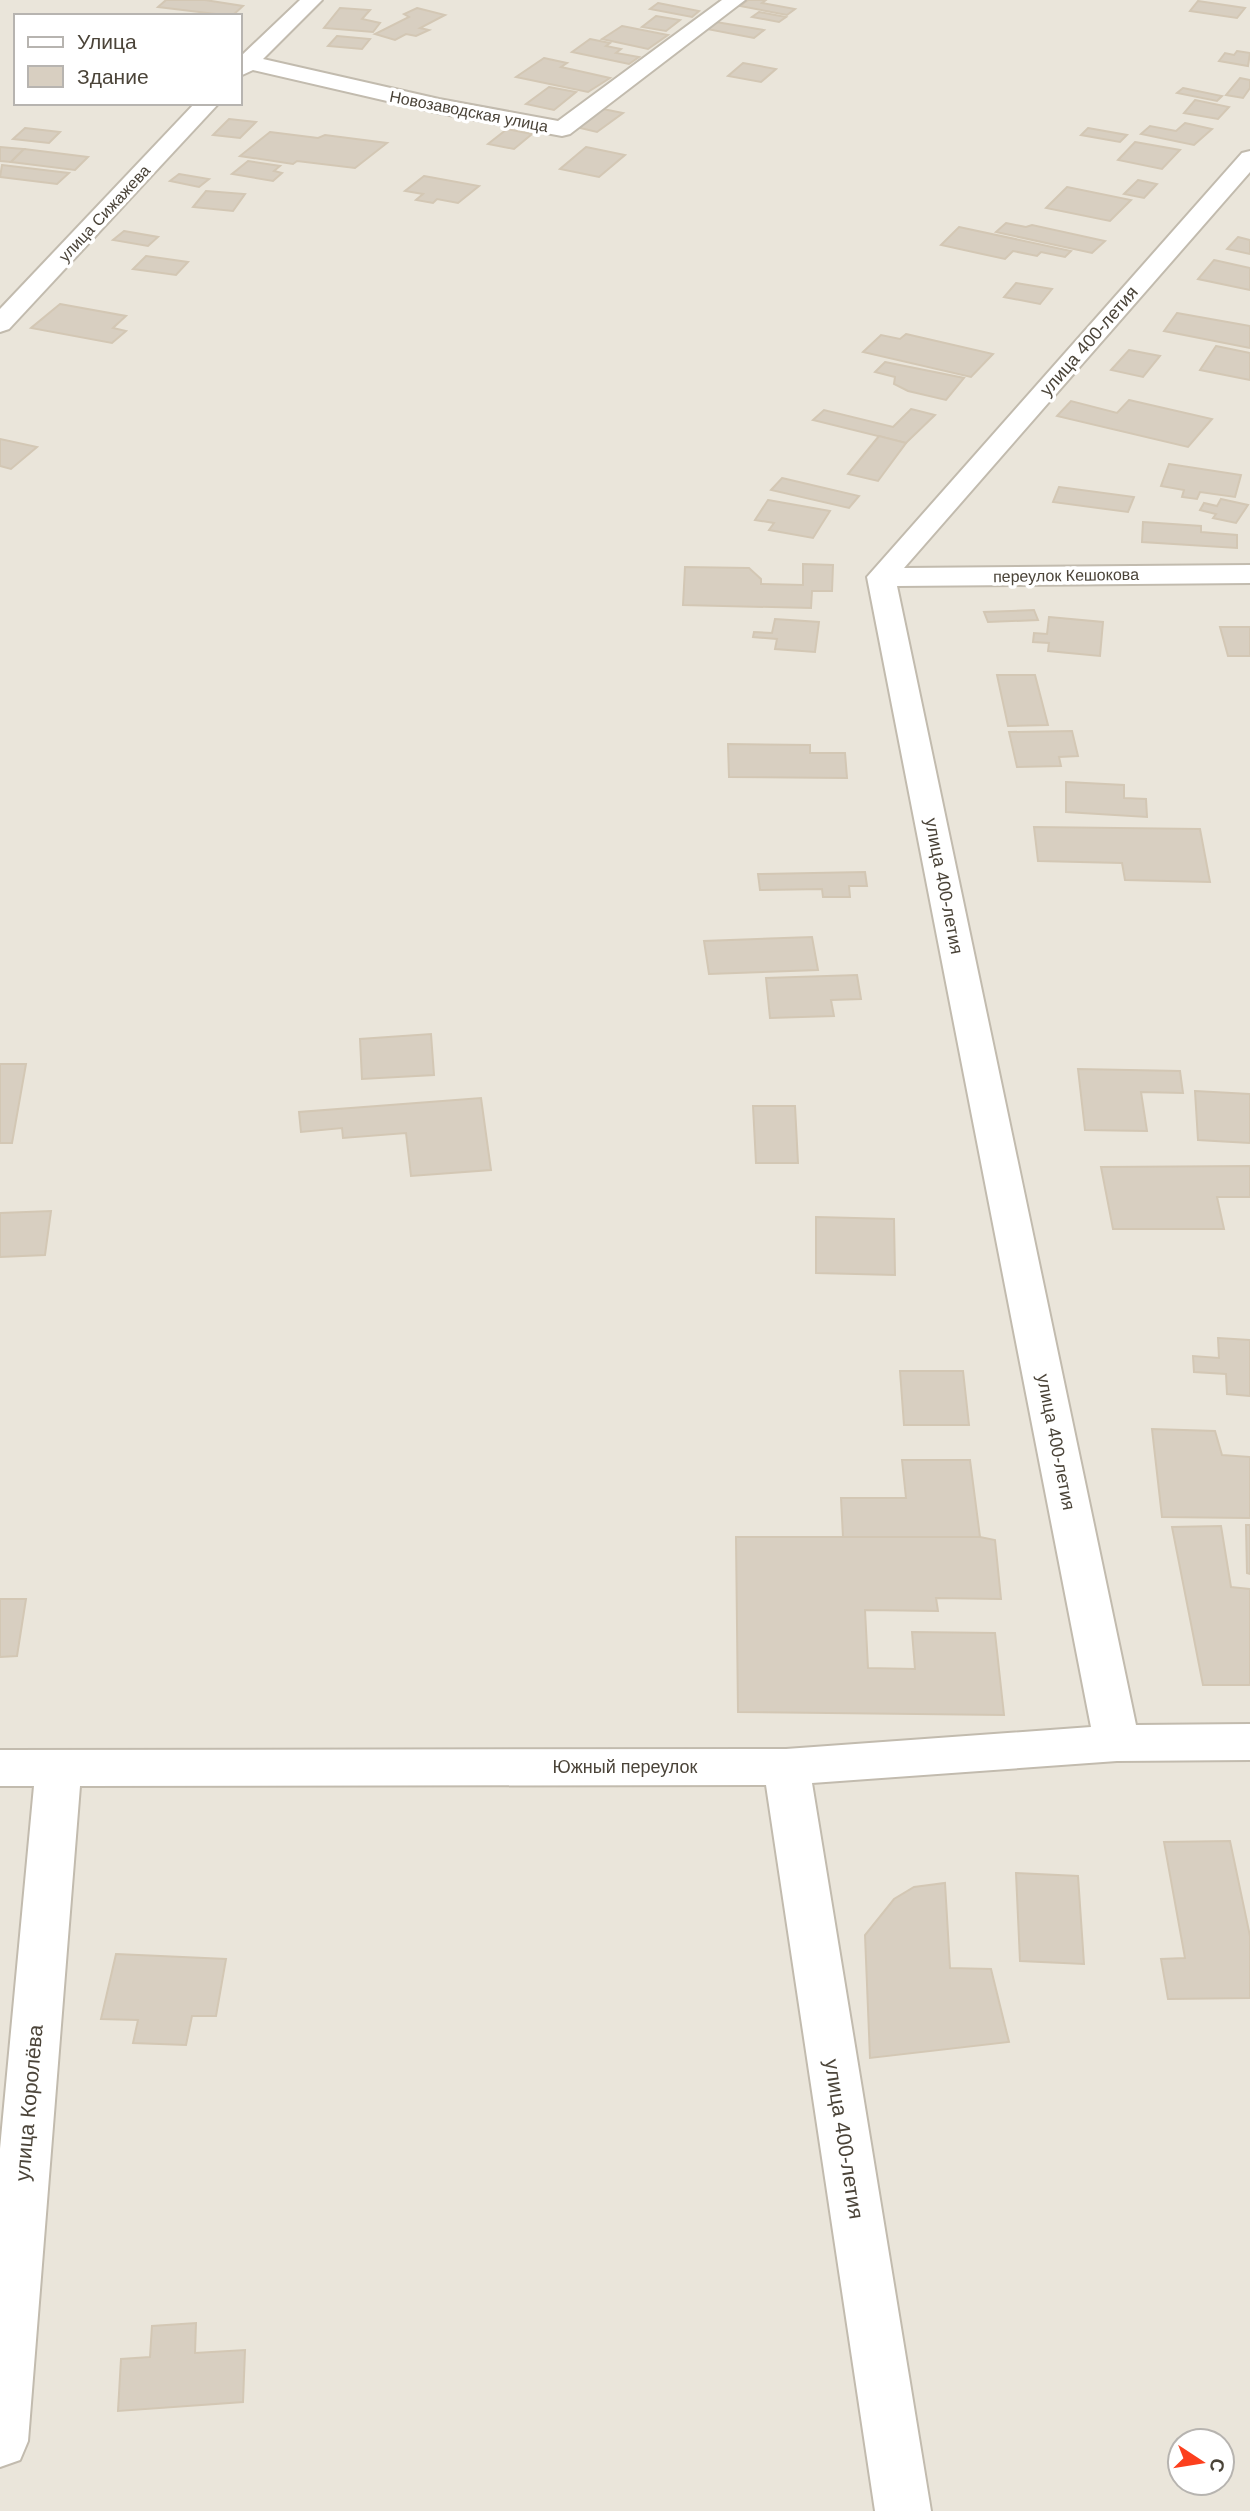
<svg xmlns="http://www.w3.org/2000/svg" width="1250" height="2511" font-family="Helvetica,sans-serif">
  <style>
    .residential { fill: #eae5da; fill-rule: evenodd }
    .building { fill: #d8cfc1; stroke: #d3c7b4; stroke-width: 2 }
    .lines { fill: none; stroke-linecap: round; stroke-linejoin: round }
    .minor-casing { stroke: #c2bbae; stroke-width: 4 }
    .minor { fill: #fff; fill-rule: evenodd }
    .labels { text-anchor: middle; stroke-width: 7; stroke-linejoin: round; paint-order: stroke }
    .far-street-label { font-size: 16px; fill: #4b4439; stroke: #fff }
    .street-label { font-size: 18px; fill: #4b4439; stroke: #fff }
    .near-street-label { font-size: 21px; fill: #4b4439; stroke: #fff }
  </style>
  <rect width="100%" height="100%" fill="#f6f3ec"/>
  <path class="residential" d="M0,0H1250V2511H0ZM16,16H240V103H16ZM1180,2441H1222V2483H1180Z"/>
  <g class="building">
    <path d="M166,0H205L243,6L232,16L158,7Z"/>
    <path d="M748,0H766L762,3L795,9L787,15L740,6Z"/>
    <path d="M1198,1L1245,8L1237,18L1190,11Z"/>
    <path d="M658,3L699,11L692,17L650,9Z"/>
    <path d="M340,8L370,10L362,19L380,23L373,32L324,28Z"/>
    <path d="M417,8L445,15L420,28L429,30L416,36L406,34L395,40L375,34L409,17L404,14Z"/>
    <path d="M759,12L786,17L779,22L752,17Z"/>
    <path d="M656,16L680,20L666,31L642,27Z"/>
    <path d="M716,22L764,30L754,38L707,29Z"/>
    <path d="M622,26L668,35L648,49L602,39Z"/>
    <path d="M337,36L370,39L362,49L328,46Z"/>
    <path d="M590,39L610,43L606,46L621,49L616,53L639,57L629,64L572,52Z"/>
    <path d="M1237,51L1250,53L1248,66L1219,61L1225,53L1234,55Z"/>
    <path d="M544,58L567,63L561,67L610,78L588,92L516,77Z"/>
    <path d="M743,63L776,69L761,82L728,76Z"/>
    <path d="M1240,78L1250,80V88L1243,98L1226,95Z"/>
    <path d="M549,87L576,92L554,110L526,104Z"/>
    <path d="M1183,88L1222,96L1217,101L1177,93Z"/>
    <path d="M1195,100L1229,107L1218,119L1184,113Z"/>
    <path d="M598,108L623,113L597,132L572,126Z"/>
    <path d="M229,119L256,122L240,138L213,135Z"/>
    <path d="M1185,123L1212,129L1194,145L1141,134L1150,126L1176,131Z"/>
    <path d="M25,128L60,132L49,143L13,139Z"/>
    <path d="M1088,128L1127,135L1120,142L1081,135Z"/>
    <path d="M507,129L532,134L514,149L488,144Z"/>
    <path d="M270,132L318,138L325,135L387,143L355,168L297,161L293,164L240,156Z"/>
    <path d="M1135,142L1180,150L1162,169L1118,160Z"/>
    <path d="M0,147L24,149L11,162L0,161Z"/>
    <path d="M586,147L625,155L599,177L560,169Z"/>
    <path d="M24,149L88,157L75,170L11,162Z"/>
    <path d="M248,161L280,166L274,171L282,173L273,181L232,174Z"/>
    <path d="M2,165L69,173L57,184L0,177Z"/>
    <path d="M179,174L209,179L199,187L170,181Z"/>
    <path d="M424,176L479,186L458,203L437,199L433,203L416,200L423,194L405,191Z"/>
    <path d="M1138,180L1157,184L1144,198L1124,194Z"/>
    <path d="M1067,187L1131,200L1110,221L1046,208Z"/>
    <path d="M206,191L245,194L233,211L193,207Z"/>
    <path d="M1006,223L1026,227L1032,225L1105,241L1092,253L996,232Z"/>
    <path d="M959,227L1071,251L1065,257L1041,252L1037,256L1013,251L1005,259L941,245Z"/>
    <path d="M124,231L158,237L148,246L113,240Z"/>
    <path d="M1238,237L1250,240V254L1227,249Z"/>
    <path d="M146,256L188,262L176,275L133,269Z"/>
    <path d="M1214,260L1250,268V290L1198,279Z"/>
    <path d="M1016,283L1052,289L1040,304L1004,297Z"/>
    <path d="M60,304L126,316L113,328L126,331L112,343L31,328Z"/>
    <path d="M1177,313L1250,326V348L1164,331Z"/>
    <path d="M906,334L993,354L971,377L863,352L881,335L900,339Z"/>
    <path d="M1216,346L1250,353V380L1200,370Z"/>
    <path d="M1129,350L1160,356L1143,377L1111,370Z"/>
    <path d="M885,362L964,378L946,400L908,391L894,384L895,377L875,372Z"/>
    <path d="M1129,400L1212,419L1188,447L1057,416L1071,401L1117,413Z"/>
    <path d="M911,409L935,415L906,443L813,420L824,410L893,427Z"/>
    <path d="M879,436L906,443L878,481L848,474Z"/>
    <path d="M0,439L37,447L11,469L0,466Z"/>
    <path d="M1169,464L1241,475L1235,497L1200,492L1197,499L1182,497L1184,490L1161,486Z"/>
    <path d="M782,478L859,496L849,508L771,490Z"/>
    <path d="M1059,487L1134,497L1128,512L1053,502Z"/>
    <path d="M1221,499L1248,505L1236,523L1213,518L1216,514L1200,510L1204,503L1217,506Z"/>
    <path d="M768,500L830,511L813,538L769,530L774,523L755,520Z"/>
    <path d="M1143,522L1201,526V532L1237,535V548L1142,542Z"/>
    <path d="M803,564L833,565L832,591H812L811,608L683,605L685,567L749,568L761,579V584L803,585Z"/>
    <path d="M1034,610L1038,620L988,622L984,612Z"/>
    <path d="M1049,617L1103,622L1100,656L1048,651L1049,643L1033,642L1034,633L1047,634Z"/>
    <path d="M775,619L819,622L815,652L775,649L777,639L753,637L754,632L772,633Z"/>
    <path d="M1220,627H1250V656H1228Z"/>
    <path d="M997,675H1035L1048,725L1008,726Z"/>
    <path d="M1072,731L1078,756L1059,757L1061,766L1017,767L1009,732Z"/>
    <path d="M728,744L810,745V753H845L847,778L729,777Z"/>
    <path d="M1066,782L1124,785V798L1146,799L1147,817L1066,812Z"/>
    <path d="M1034,827L1200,829L1210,882L1125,880L1122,863L1038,861Z"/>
    <path d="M865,872L867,886H849L850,897H823L822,889L760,890L758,874Z"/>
    <path d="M812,937L818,970L709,974L704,941Z"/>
    <path d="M857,975L861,999L831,1000L834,1016L770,1018L766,978Z"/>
    <path d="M431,1034L434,1075L362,1079L360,1039Z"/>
    <path d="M0,1064H26L12,1143H0Z"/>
    <path d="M1078,1069L1180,1071L1183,1093L1141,1092L1147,1131L1085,1130Z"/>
    <path d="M1195,1091L1250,1094V1143L1198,1140Z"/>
    <path d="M481,1098L491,1170L411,1176L406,1133L343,1138L342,1128L301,1132L299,1112Z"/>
    <path d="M753,1106H795L798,1163H756Z"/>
    <path d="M1250,1166V1197H1217L1224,1229H1113L1101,1167Z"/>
    <path d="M51,1211L45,1255L0,1257V1213Z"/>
    <path d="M816,1217L894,1219L895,1275L816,1273Z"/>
    <path d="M1218,1338L1250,1340V1396L1227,1394L1226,1374L1194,1372L1193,1356L1219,1358Z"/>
    <path d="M900,1371H963L969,1425H904Z"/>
    <path d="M1152,1429L1215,1431L1222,1455L1250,1457V1518L1162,1517Z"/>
    <path d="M902,1460H970L980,1537H843L841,1498H906Z"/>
    <path d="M1246,1525H1250V1574L1247,1573Z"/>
    <path d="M1221,1526L1231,1587L1250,1589V1685H1203L1172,1527Z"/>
    <path d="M736,1537H980L995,1540L1001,1599L936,1598L938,1611L865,1610L868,1668L915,1669L912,1632L995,1633L1004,1715L738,1712Z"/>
    <path d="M0,1599H26L17,1656L0,1657Z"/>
    <path d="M1230,1841L1250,1936V1998L1168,1999L1161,1959L1185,1958L1164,1842Z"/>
    <path d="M1016,1873L1078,1876L1084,1964L1020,1961Z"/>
    <path d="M945,1883L950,1968L991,1969L1009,2042L870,2058L865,1935L894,1899L914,1887Z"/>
    <path d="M116,1954L226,1959L216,2016H192L186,2045L133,2043L138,2020L101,2019Z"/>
    <path d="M196,2323L195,2353L245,2350L243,2402L118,2411L121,2359L150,2357L152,2326Z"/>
  </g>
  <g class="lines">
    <g class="minor-casing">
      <g id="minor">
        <path d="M300,0H322L263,59L439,99L558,121L722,0H745L570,134L562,136L439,113L253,70L240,76V57Z"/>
        <path d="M195,103H219L9,329L0,332V309Z"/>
        <path d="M1250,151V172L904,568L1250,565V583L897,586L1136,1725L1250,1724V1760L1117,1761L812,1783L931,2511H875L766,1785L80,1786L28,2441L20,2460L0,2467V2149L34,1786H0V1750L786,1749L1091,1727L867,577L1242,153Z"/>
      </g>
    </g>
    <use href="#minor" class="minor"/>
  </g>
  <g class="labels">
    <g class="far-street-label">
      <text transform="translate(469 111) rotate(11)" y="6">Новозаводская улица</text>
      <text transform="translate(104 213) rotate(-47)" y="6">улица Сижажева</text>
      <text transform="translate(1066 575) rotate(-1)" y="6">переулок Кешокова</text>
    </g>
    <g class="street-label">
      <text transform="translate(1089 341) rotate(-49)" y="6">улица 400-летия</text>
      <text transform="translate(944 886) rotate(79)" y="6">улица 400-летия</text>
      <text transform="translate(1056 1442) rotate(79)" y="6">улица 400-летия</text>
      <text x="625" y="1773">Южный переулок</text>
    </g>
    <g class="near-street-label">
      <text transform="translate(29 2103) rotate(-85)" y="7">улица Королёва</text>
      <text transform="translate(844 2139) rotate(81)" y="7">улица 400-летия</text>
    </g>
  </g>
  <rect x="14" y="14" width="228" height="91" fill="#ffffff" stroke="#b7b4b0" stroke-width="2"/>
  <rect x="28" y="37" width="35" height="10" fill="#ffffff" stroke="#b7b4b0" stroke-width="2"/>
  <text x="77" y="49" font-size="21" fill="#4b4439">Улица</text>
  <rect x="28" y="66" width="35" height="21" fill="#d8cfc1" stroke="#b7b4b0" stroke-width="2"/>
  <text x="77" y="84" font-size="21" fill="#4b4439">Здание</text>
  <g transform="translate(1201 2462) rotate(102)"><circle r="33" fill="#ffffff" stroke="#b7b4b0" stroke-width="2"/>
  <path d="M0-5L12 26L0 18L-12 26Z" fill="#fc3f1d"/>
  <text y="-10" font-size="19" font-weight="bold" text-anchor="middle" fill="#4b4439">С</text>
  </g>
</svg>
